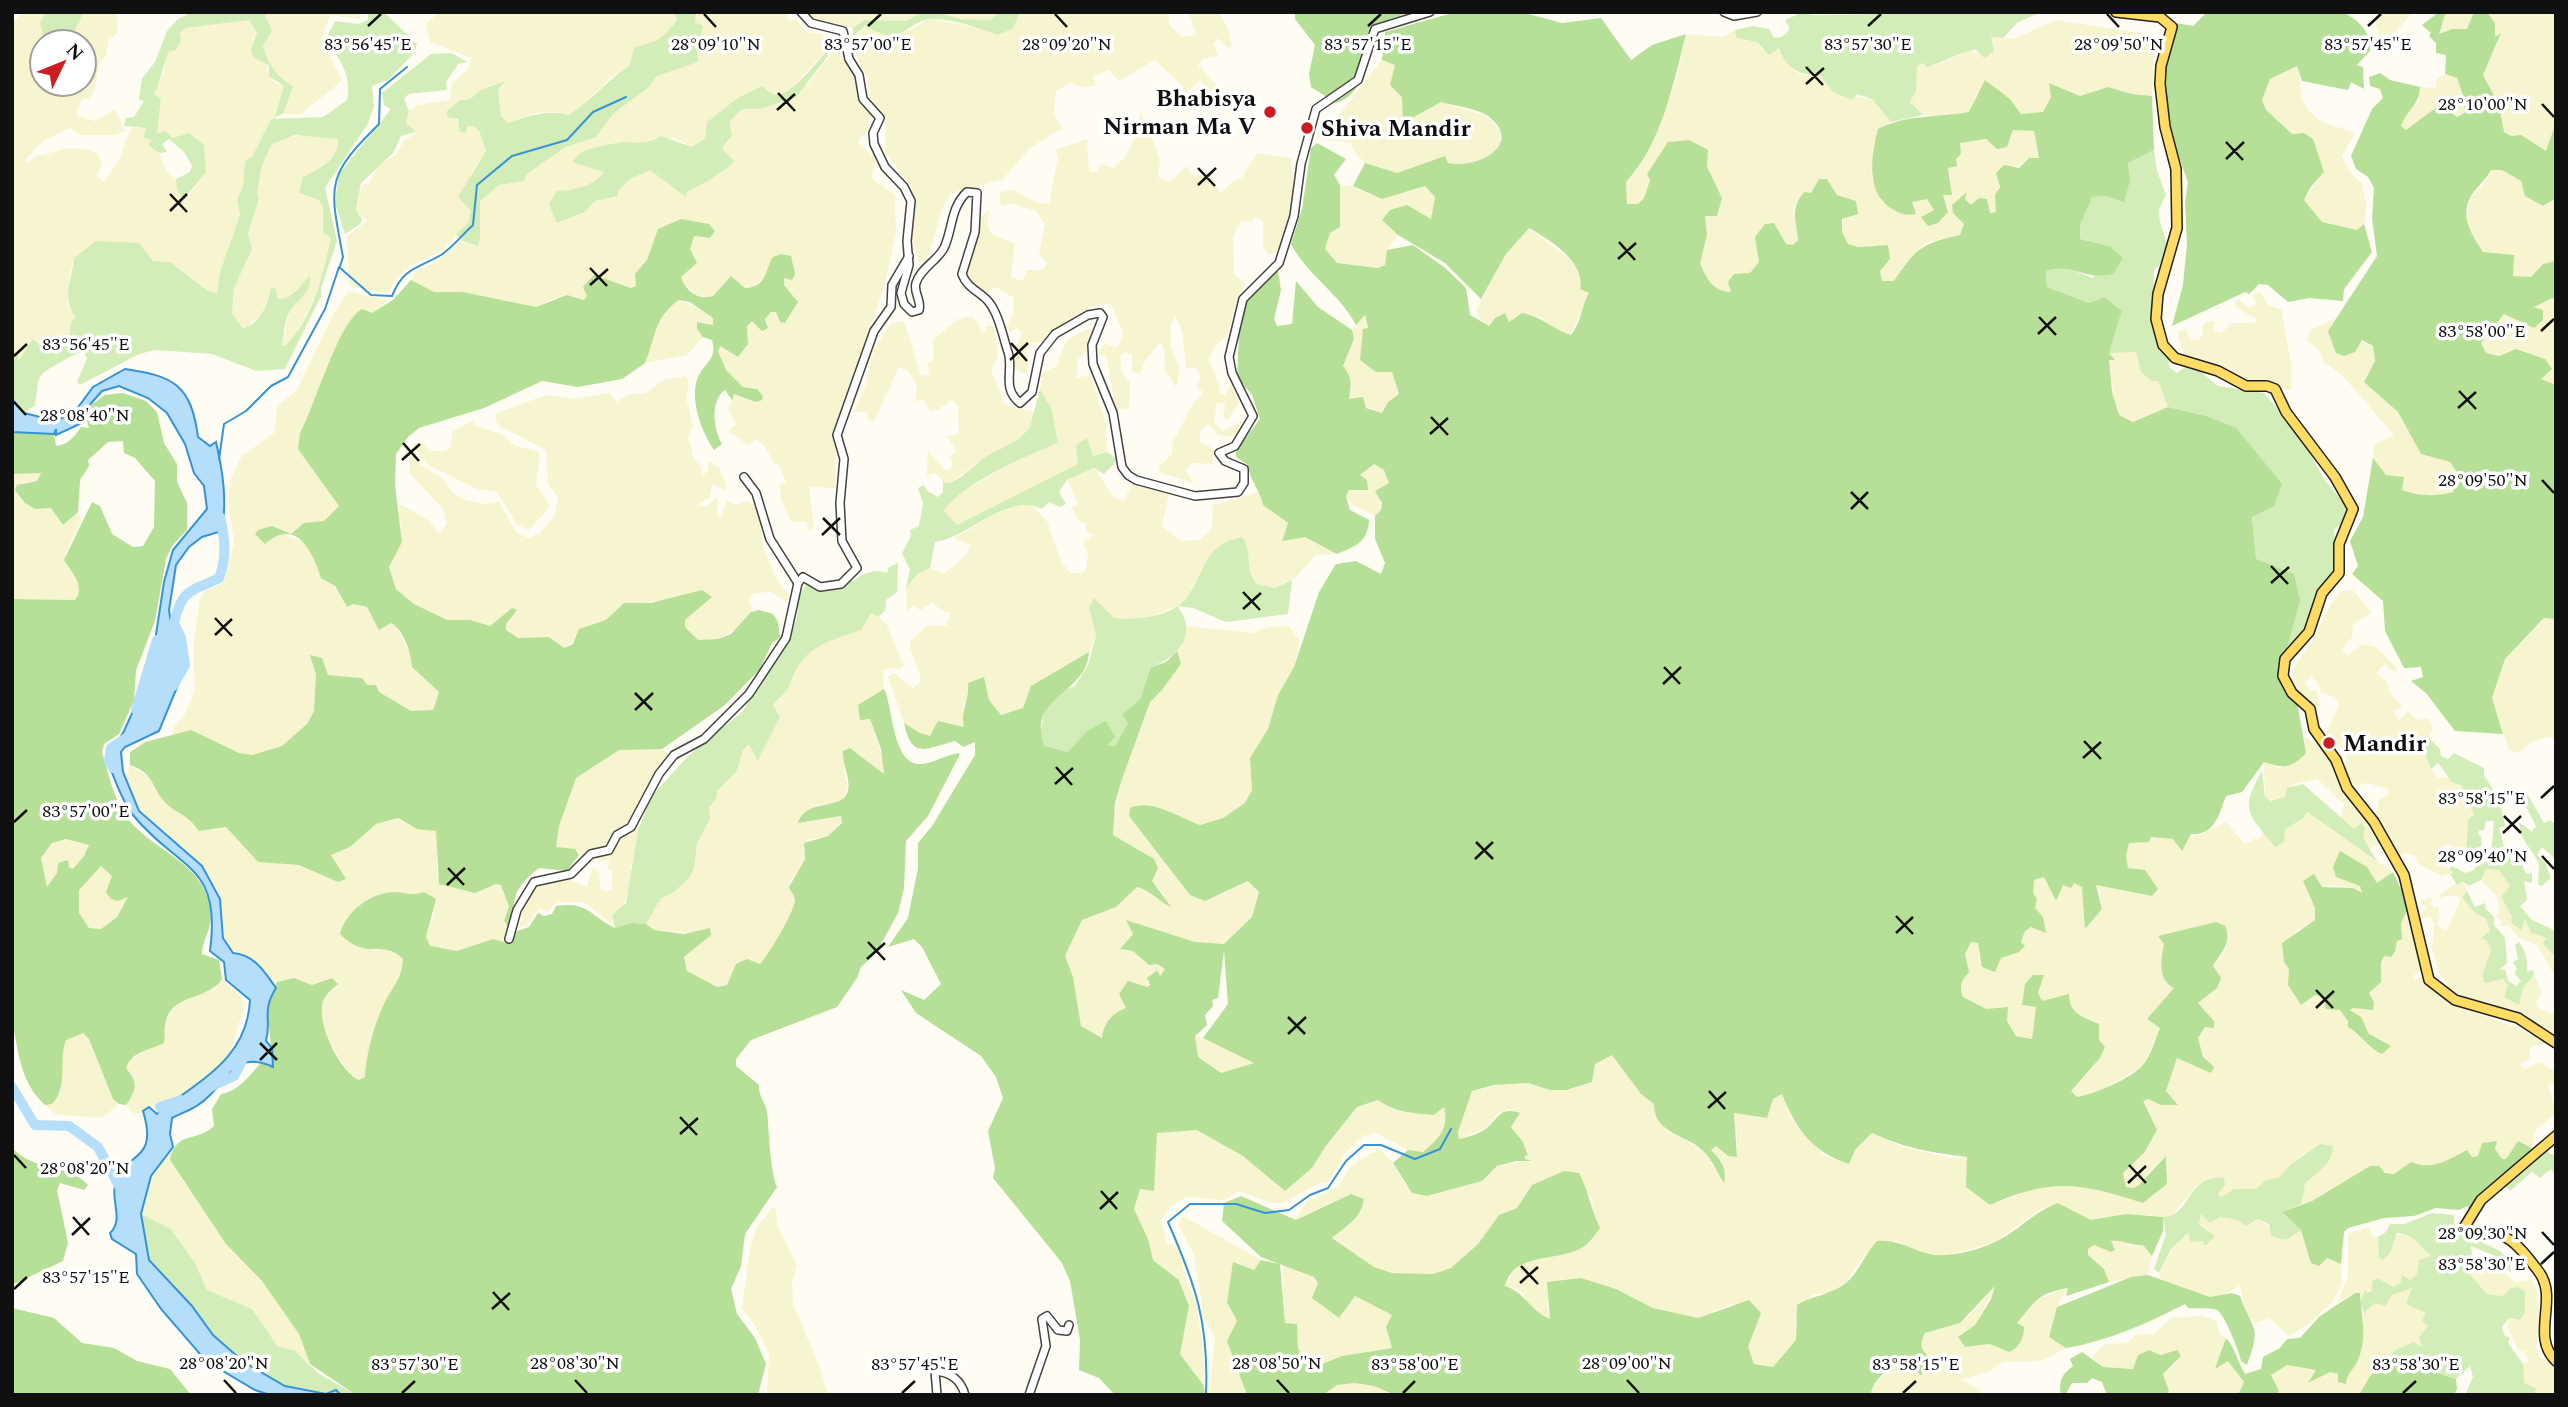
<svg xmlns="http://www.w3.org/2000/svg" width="2568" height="1407" font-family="Spectral,serif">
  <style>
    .farmland { fill: #f7f5d0 }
    .green { fill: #d3edb9; fill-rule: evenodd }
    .forest { fill: #b6df97; fill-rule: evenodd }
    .water { fill: #b4defa; stroke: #3693d6; stroke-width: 2 }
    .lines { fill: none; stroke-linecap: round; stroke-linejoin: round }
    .stream { stroke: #3693d6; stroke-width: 2 }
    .river { stroke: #b4defa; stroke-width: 10 }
    .minor-casing { stroke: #434343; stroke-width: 10 }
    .major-casing { stroke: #212121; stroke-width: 12 }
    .minor { stroke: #fff; stroke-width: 7 }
    .major { stroke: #ffdc63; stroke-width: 9 }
    .ticks { fill: none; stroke: #101010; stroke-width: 2.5 }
    .poi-dot { fill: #ca1e23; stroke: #fff; stroke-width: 2.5 }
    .labels { text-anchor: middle; stroke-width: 7; stroke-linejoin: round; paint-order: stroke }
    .poi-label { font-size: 24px; font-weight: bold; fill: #101010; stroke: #fff; text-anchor: start }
    .ticks-label { font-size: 18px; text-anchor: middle; fill: #101010; stroke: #fff; stroke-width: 7; stroke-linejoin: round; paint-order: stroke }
  </style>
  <rect width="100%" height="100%" fill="#fffdf3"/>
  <g class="farmland">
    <path d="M25,12H46L40,23L47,42H42V84H84V42H69L79,17L84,12H116L118,32L109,40L106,56L100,61L94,91L90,99H82L76,115L95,121L115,109L125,131L116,135H80L70,128L45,140L27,157L25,164L37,156L70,148L90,150L98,154L102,163L97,176L104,182L119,160L131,128H146L143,137L151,140L148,145L159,153L166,170L176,179L177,190L188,197L206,172L204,145L186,135L174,138L162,131L157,133L161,99L154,94L165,71L164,62L169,51L185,27L248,19L257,32L253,39L257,57L269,65L267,71L275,83L284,86V90L276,119H271L252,157L245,161L243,186L237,200L240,215L220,272L217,293L208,291L176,266L153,261L133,244L107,243L86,250L74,258L70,275L68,306L76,318L71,327L69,344L55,342L19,360L12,345V22Z"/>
    <path d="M264,12H361L360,19L330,15L322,38L342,81L301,114H283L293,87L274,74L263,46L272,31Z"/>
    <path d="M439,12H674L677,20L665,36L652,44L634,47L630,65L610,78L581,107L568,115L557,112L535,113L508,123L501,116L498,91L504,85H492L470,99L460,100L448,111L459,123L474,126L480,133L487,151L474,168L462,200L471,211L468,223L443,250L411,265L396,279L388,293L353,287L349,282L347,236L367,221L356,211L362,185L369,183L380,164L396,155L404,140L417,133L406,123L409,111L417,105L450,100L452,84L469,68L471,58L430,42L426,24Z"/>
    <path d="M696,12H786L789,21L796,20L807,32L823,34L827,50L791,88L779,95H772L762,86L739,97L707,122L705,140L692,147L675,138L657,139L633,144L620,142L610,147L584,151L573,162L605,171L598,180L576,190L557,191V223L585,212L595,201L618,196V191L630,179L650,170L686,196L687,192L705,179L725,171L722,149L729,141V122L741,110H753L808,84L835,49L855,72L858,98L871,116L867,131L857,142L876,159L871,178L895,195L896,233L884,287L836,429L835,488L809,487L814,527L808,532L807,522L791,521L781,499L780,486L786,482L779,465L774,463L765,447L757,439L747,445L728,430L737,424L728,409L734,394L743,396L757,389L743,387L726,370L718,351L719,346L738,357L748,344L747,325L752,321L759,327L769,324L765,319L772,312H777L780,322H786L798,302L784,285V278L792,265L791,256L781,254L770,263L768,275L753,287L745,288L731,276L713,296L707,298L694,295L681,277L697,263L690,248L694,236L705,238L702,224L681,219L658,229L647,260L635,274L636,286L631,288L615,282L584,300L573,296L552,299L536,307L463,292H434L411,280L416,271L438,261L459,242L478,246L480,238V200L499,185L524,181L527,174L564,148L596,137L613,114L648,88L657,76L697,62V49L703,26L695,22Z"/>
    <path d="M802,12H999L992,20L961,19L939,13H921L906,21L864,20L853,28L819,23L807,19Z"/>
    <path d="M1020,12H1169V24L1182,37L1196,35L1188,12L1220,14L1229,31L1232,47L1227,48L1218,38L1213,44L1218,56L1204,58L1198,65L1217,86L1212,98L1201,80L1188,91V97L1181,95L1183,87L1155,60L1119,81L1109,70L1093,76L1096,85L1085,88L1070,83L1056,91L1054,115L1062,128L1030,148L1002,180L951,193L942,209L927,260L919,263L910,232L916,206L912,188L885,152L886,121L869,96L868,79L859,62L853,36L866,26L879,34L910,30L929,19L977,27L997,35L1013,29Z"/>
    <path d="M2376,12H2413L2384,45L2376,28Z"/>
    <path d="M2446,12H2474L2467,29H2452L2439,34Z"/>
    <path d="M2487,12H2556V122L2546,151L2507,135L2502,128L2493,94L2483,75L2501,35L2495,38V23Z"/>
    <path d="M2056,20L2146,34L2154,50L2152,96L2132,94L2108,87L2080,96L2049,83L2051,97L2043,112L2021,114L2010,99L1977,94L1969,112L1950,116L1923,115L1910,102L1916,92V66L1923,63L1934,66L1965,53L1967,49L1979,54L1991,37L2013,39Z"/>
    <path d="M1735,30L1736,38L1757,42L1762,50L1779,48L1796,72L1806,76L1819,74L1833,92L1872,99L1891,122L1878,130L1871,176L1882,203L1927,199L1935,210L1929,212L1938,223L1945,206L1943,195L1951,178L1948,167L1956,159L1960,143L1969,140L2010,141L2013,130L2034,131L2039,158H2029L1999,178L1997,212L1990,213L1971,206L1965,199L1967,193L1953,213L1964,224L1960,235L1925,243L1903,266L1895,281L1882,282L1875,245L1858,247L1847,244L1842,232L1846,197L1837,195L1827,179H1819L1811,193L1804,192L1798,199L1793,210L1798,240L1793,245L1786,244L1774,223L1758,248L1759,262L1750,274L1732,292L1718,290L1707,279L1699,263L1707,235L1705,216L1712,183L1707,167L1647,174L1650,180L1644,198L1638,204H1627L1626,182L1637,170L1663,115L1676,81L1686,34L1724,37Z"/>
    <path d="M1382,60L1395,65L1441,102L1487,116L1500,131V143L1493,154L1462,167L1448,163L1445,156L1397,173L1365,163L1353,150L1351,143L1319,139L1317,133L1339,115Z"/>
    <path d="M2298,65L2302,100L2308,110L2320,121L2355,133L2342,156L2348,169L2361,183L2367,206L2364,224L2357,230L2322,222L2304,200L2324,172L2304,133L2292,134L2266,110L2262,100L2270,79Z"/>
    <path d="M2445,74L2457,78L2465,101L2464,113L2457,117L2445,101L2406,131L2401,126L2405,115L2419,102L2420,87L2436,88L2437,79Z"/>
    <path d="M1140,113L1150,131L1160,161L1158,177L1170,182L1187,166L1192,175L1207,174L1221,193L1230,184L1242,177L1257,153L1291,158L1294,195L1289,221L1277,251L1268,255L1263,246V221L1254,217L1253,222L1241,221L1233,237L1234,275L1245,283L1235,306L1228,335L1215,346L1209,360L1219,384V393L1225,395L1231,384L1239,403L1228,420L1223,416L1225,404L1217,403L1214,423L1224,431L1242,421V430L1232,437L1218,435L1208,424L1201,429L1199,442L1214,449L1212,464L1192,463L1185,470L1194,483L1160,473L1159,467L1172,454L1173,442L1192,405L1203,392L1197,388L1200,377L1197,368H1186L1182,331L1175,316L1170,326L1171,347L1180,370L1176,387L1165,370L1164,349L1160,342L1145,361L1139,375L1132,370V354L1124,352L1120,356L1122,373L1130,383L1129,408L1115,410L1107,357L1098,353L1105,343L1117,348L1120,343L1123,332L1111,304H1098L1076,315L1050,332L1042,342L1029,343L1026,353L1029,363L1025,374L1014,368L1012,359L1022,333L1017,328L1011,332L1006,327L1013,315L1014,298L996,287L985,293L972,282L966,269L979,219L989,209L988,226L992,234L1015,244L1011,277L1023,281L1027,270H1043L1047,263L1039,254L1045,224L1036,211L1010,203L1004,206L1000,203V192L1014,190L1036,202L1049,204L1058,157L1055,150L1087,139L1089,171L1096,172L1101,164L1114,168L1125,157L1136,135Z"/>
    <path d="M312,134L338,139L339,142L336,154L314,173L299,193L319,200L323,207V233L331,238L328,262L309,309L296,335L285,346L282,345L289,313L304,283L287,298L278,299L276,289L270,292L262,313L246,328L234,320L232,313L234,288L252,249L248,233L259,201L257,194L262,165L272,144L283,138Z"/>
    <path d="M2491,170H2502L2521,181L2525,196L2543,206L2556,198V261L2543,264L2531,277L2513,276L2514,256L2483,252L2467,226L2470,198L2484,184Z"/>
    <path d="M1340,185L1353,186L1370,195L1412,191L1425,185L1435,197L1431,219L1390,210L1383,221L1398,235L1387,250L1385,265L1378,268L1337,263L1325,249L1330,233L1340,227Z"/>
    <path d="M1529,228L1576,264L1589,293L1571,335L1554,329L1540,316L1509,322L1504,313L1495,318L1489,326L1484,325L1476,310L1506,254Z"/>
    <path d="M349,291L388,301L372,313L350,320L300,433L299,449L339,506L324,521L305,523L291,534L275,529L271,536L279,533L305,542L347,607L353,604L367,607L383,628L391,623L396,626L412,657V667L439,692L433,710L411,711L378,692L377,686L367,685L357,677L328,675L322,658L311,655L316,675L314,710L307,724L282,746L252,755L239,753L204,737L172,736L174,726L185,714L195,690L193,649L200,598L205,590L219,586L224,579L230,560L234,541L228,500L231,479L241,457L275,432L277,406L296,391L336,309Z"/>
    <path d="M2260,292L2268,305L2281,309L2291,364V390L2243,383L2184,356L2177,332L2186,329L2190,339L2199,340L2203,334V325L2208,321H2215L2213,330L2221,333L2232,323H2255L2256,319L2233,305L2238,299L2249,308L2256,304L2253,295Z"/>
    <path d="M2552,298L2556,299V385L2541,379L2545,359L2516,349L2499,356L2486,353L2481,343L2504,314L2534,328L2543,320V310L2533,307Z"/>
    <path d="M678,300L702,309L713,318L714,325L703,322L697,329L703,337L687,355L645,363L652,334L667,309Z"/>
    <path d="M1364,314L1376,371L1392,372L1399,394L1388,402L1382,413L1349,400L1352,387L1343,366L1354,340L1352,330Z"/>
    <path d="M971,316L979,324L981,332L986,331V326H994L998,357L991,370L1005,405L1036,412L1030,427L1019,439L985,457L950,483L943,482L936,473L927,475V468L928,451L946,471L953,466L950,457L956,451L947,436L959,434L958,406L952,400L939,409L930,411L924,400L915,401L917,386L909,372L899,367L874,421H868L867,412H854L865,387L874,349L891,323L904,321L921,376L930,374L927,362L934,360L933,340L958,319Z"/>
    <path d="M2335,318L2328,331L2373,346L2375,361L2364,382L2398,412L2421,454L2450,462L2459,475L2453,492L2435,497L2402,490L2404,477L2386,475L2375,465L2373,445L2394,435L2344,377L2323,361L2320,351L2307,340L2311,330Z"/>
    <path d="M1087,329L1093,331L1088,350L1078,359L1076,378L1091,375L1106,425L1107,452L1093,456L1087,439L1079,464L957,525L944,511L952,497L1022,458L1058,443L1052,410L1040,389L1042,372L1056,367L1066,341Z"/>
    <path d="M2128,351L2136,352L2141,372L2158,380L2168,407L2133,422L2119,415L2114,402L2109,359V353Z"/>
    <path d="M686,376L689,382L686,398L693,427L688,437L694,459L700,465L702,476L708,471V461L719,467L727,487L724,490L712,484L709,498L697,506H707L718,496L717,513L720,519L727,501L736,505L747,501L756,505L760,515L763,546L776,579L790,597L787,602L771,592L754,593L749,601L753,609L739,628L718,639L706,641L698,640L685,627V620L701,607L679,597L640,604L595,625L564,648L518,638L506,630V624L512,619L504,617L490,626L470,620H447L414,604L396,589L389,567L402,542L399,507L402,505L428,520L439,533L447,524L443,509L410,474L408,451L421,465L442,478L454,494L465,500L484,504L499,502L517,533L528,538L540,534L555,514L558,497L548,484L546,450L501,427L495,420L497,413L546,395L574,399L610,393L616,402L630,394L646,393L664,380Z"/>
    <path d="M472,421L476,426L503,435L516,446L540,452L536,485L550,506L529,530L517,525L497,492L477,489L430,466L421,458L414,443L425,444L430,451H444L450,448L453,431Z"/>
    <path d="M1374,464L1385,470L1390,483L1380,487L1381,510L1375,516L1353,505L1346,496L1360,475Z"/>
    <path d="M1095,468L1112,496L1123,501L1133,484L1169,494L1162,526L1180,541L1199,540L1212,529L1213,505L1261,491L1263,505L1288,523L1282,540L1305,537L1337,554L1316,555L1296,577L1275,588L1257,584L1250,576L1249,558L1194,582L1189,595L1176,606L1147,619L1114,618L1089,609L1096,635L1089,652L1031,686L1023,708L1001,715L989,700L984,677L963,705L965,728L936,727L931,736L920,733L904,723L888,677L894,673L913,688L918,684L921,678L910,649L911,640L927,626H946L951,613L941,610L932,602L921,610L912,606L907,612L906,588L918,574L930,568L944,573L952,567L966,555L970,545L954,539L1010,504H1031L1047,521L1061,562L1071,573H1081L1086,570L1088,553L1083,544L1093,535L1085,530L1087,524L1078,521L1072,507L1078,504L1067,480Z"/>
    <path d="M41,472L37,481L23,482L25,503L35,509L51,508L63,525L78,512L81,521L66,553L80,586L76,600L12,599V474Z"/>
    <path d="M2353,590L2371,612L2353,625L2352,637L2342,650L2347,656L2362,644L2376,647L2398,669L2395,672L2384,664L2376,674L2386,680L2390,693L2402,706L2394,712L2399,720L2408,711L2417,720L2429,718L2433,730L2422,747L2431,769L2438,778L2448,777L2463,786L2461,790L2473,808L2474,814L2468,821L2466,855L2448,844L2438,851L2436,859L2452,872L2442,876L2418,864L2414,855L2405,853L2398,859L2372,816L2377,810L2379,799L2388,795V789L2367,783L2352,787L2344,769L2347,759L2344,748L2334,746L2326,734L2339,706L2335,697L2321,693L2319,685L2311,676L2305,683L2311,691L2316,690L2320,705L2316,711L2298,691L2292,678L2296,664L2310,645L2331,604L2342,591Z"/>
    <path d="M871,612L886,623L904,666L899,669L887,668L883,671L884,689L865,703L860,720L870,719L885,766L883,774L859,754L844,770L848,787L842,800L836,804L817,805L805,814V822L841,816L842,823L828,836L807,840L803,849L805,859L790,882V891L795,897L794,908L769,955L760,964L731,975L727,985L717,987L708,984L687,971L684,956L697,947L696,933L654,930L646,924L660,898L688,877L697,843L710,819L707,810L717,791L737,771L743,750L750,743L759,760L780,717L773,706L787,689L791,682L789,677L814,647L841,634L855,632Z"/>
    <path d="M2545,618L2556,619V738L2546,737L2534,741L2518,753L2509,750L2492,698L2505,659Z"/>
    <path d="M1186,626L1253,633L1269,627L1289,626L1300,641L1294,667L1278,695L1268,729L1250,758L1252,790L1245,803L1223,818L1200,825L1130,808L1129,816L1190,895L1219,896L1248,881L1259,892L1252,917L1225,944L1195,942L1127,921L1133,933L1124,944L1123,951H1133L1149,965L1156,964L1165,969L1159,976L1157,970L1150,975L1147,987L1134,984L1119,994L1126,1008L1105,1024L1103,1038L1081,1026L1073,977L1065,956L1082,920L1116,907L1136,887L1146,889L1157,900L1165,895L1152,881L1141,851L1113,835L1114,818L1122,779L1150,702L1162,690L1181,664L1177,651L1182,647Z"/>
    <path d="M2304,738L2321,746L2381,843L2370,849L2362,837L2341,819L2344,804L2317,779L2293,784L2285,797L2278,801L2265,798L2264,762L2280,768L2306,753Z"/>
    <path d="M619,749H662L670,755L655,773L633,818L614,832L605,849L584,857L575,850L556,848L559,826L576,778Z"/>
    <path d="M130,765L149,777L162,798L193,820L196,826L212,830L226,827L258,862L299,865L338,882L345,879L331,855L350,847L376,824L398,818L405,824L437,831V875L475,893L496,884L502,885L509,906L504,921L508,926L507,943L493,939L457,951L430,946L426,937L435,911L397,892L373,951L385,949L397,953L403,959V975L386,1001L366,1065L365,1077L359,1080L347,1070L326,1037L321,1007L324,998L338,984L331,978L312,985L294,978L277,982L275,987L253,958L229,949L225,939L220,897L215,883L187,849L141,813L125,781Z"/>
    <path d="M2307,812L2393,872L2377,883L2367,867L2356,862L2336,876L2360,886L2362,894L2353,888L2327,885L2321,887L2303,880L2315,908V921L2297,930L2290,939V969L2295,997L2302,1004L2315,995L2323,997L2340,1010L2348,1021V1027L2382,1054L2390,1046L2369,1034L2361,1017L2350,1010L2353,1007L2362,1009L2372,999L2368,993L2378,985L2384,956L2391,957L2395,952L2401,923L2409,906L2421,959V970L2413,976L2415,979L2424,976L2457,1006L2518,1028L2545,1042L2530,1048L2529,1060L2520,1064L2524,1070L2539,1062L2556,1072V1085L2548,1084L2556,1113L2535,1131L2532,1148L2518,1141L2506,1159H2501L2495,1149L2496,1141L2484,1142L2479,1156L2472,1157L2467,1150L2440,1164L2422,1167L2411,1162L2394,1174L2370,1166L2312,1201L2301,1204L2305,1187L2302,1185L2323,1168L2320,1144L2299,1157L2280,1177L2266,1180L2256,1189H2234L2221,1197L2218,1194L2225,1185L2212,1177L2196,1186L2171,1217L2126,1214L2091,1220L2058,1203L2041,1209L1995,1242L1961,1252L1943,1256L1911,1250L1896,1240L1865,1254L1846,1282L1830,1293L1812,1295L1795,1322L1796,1340L1773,1367L1754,1365L1747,1347L1761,1313L1732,1304L1698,1318L1653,1308L1616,1289L1573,1278L1547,1302L1550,1319L1535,1313L1520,1290L1505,1286L1513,1272L1526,1262L1573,1250L1593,1214L1592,1198L1564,1171L1532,1185L1517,1208L1499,1215L1478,1244L1451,1268L1433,1274L1392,1273L1374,1267L1332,1237L1350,1225L1335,1201L1295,1220L1307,1201L1324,1194L1341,1183L1350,1167L1369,1154L1381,1150L1393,1163L1403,1182L1427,1196L1464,1186L1492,1172L1497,1166L1528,1161L1524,1159L1523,1142L1511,1126L1520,1113L1509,1109L1498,1113L1487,1127L1459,1140L1458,1132L1472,1091L1508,1083H1528L1550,1090L1580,1085L1592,1082L1595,1064L1612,1054L1641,1094L1654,1104L1666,1131L1682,1137L1705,1153L1723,1182L1726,1172L1721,1160L1711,1150L1716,1146L1728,1156L1737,1157V1131L1733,1113L1767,1118L1773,1099L1782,1094L1791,1117L1805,1135L1825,1156L1849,1163L1855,1150L1872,1133L1902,1147L1952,1158L1967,1157L1990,1205L2034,1189L2064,1185L2091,1186L2143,1203L2167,1184L2168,1162L2165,1156L2139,1185L2134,1188H2126L2123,1173L2144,1153L2157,1130L2142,1101L2148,1099L2161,1105H2178L2166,1091L2177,1058L2186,1062L2203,1057L2198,1038L2205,1027L2207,1012L2197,1003L2217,988L2213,966L2225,953L2229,934L2216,922L2158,936L2164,944L2161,970L2175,988L2148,1019L2160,1028L2147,1058L2142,1066L2098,1093L2076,1097L2071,1091L2094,1066L2099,1024L2073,1012L2069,1005L2042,1002L2038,993L2043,985L2023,1005L2036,1007L2032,1039L2017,1036L2007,1021L1963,997L1960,989L1962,979L1969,972L1965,954L1971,941L1978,943L1979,956L1997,964L2001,958L2024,946L2021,942L2025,931L2031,927L2045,932L2035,908L2037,900L2033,893V880L2044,877L2055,900L2063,885L2074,883L2083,887L2085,928L2102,909L2100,890L2095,885L2151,896L2128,868L2126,856L2129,843H2137L2150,837L2174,839L2200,835L2226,822L2245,844L2254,839H2260L2263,832L2275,847L2284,829L2304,818Z"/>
    <path d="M637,824L640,829L636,857L630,867L633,875L620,917L610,923L584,902H561L554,904L548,912L539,908L527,926L519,927L526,901L533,889L541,885L565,878L587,887L593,867L599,873L601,890L612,891V870L607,869L610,858L601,862L596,858L609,853L618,839Z"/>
    <path d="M57,840L85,841L89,845L84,856L73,869L69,867L68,860L58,863L57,873L47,887L41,858Z"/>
    <path d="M101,866L113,876L118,901L129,896L117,917L101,929L89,928L79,913V890Z"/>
    <path d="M2485,869L2499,870L2507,878L2510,886L2504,902L2513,916L2511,923L2517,928L2525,919L2531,933L2547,939L2556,957V978L2537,945L2519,938L2508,926H2499L2502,922L2495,915L2500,912L2496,895L2481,880Z"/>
    <path d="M2464,883L2467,891L2462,897L2474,912L2486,919L2490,931L2481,939L2486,940L2491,950L2482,976L2485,982L2503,979L2521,1000L2523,988L2534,975L2540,988L2541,995L2536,1002L2539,1009L2556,1014V1041L2517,1014L2488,1002L2474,1001L2461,995L2449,987L2439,972L2432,949L2434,923L2430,917L2420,919L2418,912L2422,913L2426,908L2420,901L2433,897L2430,904L2435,908L2438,906L2440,915L2437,925L2446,931L2460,901L2457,896H2445L2442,899L2439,895L2453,885Z"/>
    <path d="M222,979L241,997L244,1007L229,1056L208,1077L178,1097L160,1107L149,1105L141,1114L133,1113L126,1105L133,1092V1075L126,1068L127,1064L166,1031V1021L177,1004L216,988Z"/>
    <path d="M82,1033L89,1039L111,1094L119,1104L102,1118L61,1115L54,1113L45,1105L52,1104L61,1091L62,1049L66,1039Z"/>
    <path d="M1195,1036L1203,1038L1255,1063L1221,1073L1198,1058Z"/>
    <path d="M1378,1100L1389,1108L1407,1113L1434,1114L1444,1107L1447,1122L1441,1136L1423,1152L1408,1150L1376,1133L1363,1136L1344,1154L1329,1182L1317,1184L1284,1203H1272L1238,1191L1225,1200L1187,1197L1170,1207L1161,1221L1167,1243L1178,1246L1186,1281L1196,1300L1204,1354V1386L1180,1354L1189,1306L1180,1280L1153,1260L1148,1239L1134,1209L1140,1188L1153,1191L1157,1133L1197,1129L1243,1156L1285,1191L1312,1168L1325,1147L1357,1107Z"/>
    <path d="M173,1147L170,1160L184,1183L203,1205L226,1244L262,1281L287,1317L299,1334L310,1364L294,1350L278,1347L252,1309L207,1290L195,1263L171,1229L141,1214L151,1176Z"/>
    <path d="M773,1207L776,1210L777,1224L797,1265L792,1283L793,1304L820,1368L828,1395H767L769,1354L755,1325L742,1308L750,1248L757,1227Z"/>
    <path d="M2201,1212L2210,1223L2220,1217L2237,1220L2247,1226L2258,1219L2286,1240L2301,1230L2304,1238L2327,1258L2341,1264L2342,1284L2333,1301L2309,1324L2289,1336L2269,1318L2255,1323L2246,1313L2240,1286L2223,1295L2210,1297L2162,1280L2159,1273L2180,1237L2188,1233L2205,1244L2214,1236L2199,1225Z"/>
    <path d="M1183,1216L1261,1260L1254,1270L1234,1262L1227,1301L1237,1321L1233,1364L1244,1378L1247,1395H1209L1215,1338L1204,1317L1194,1254L1178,1225Z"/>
    <path d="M2368,1227L2372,1235L2378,1237V1248L2402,1233L2410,1236L2433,1256L2419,1260L2417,1275L2410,1280L2406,1279L2398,1286L2372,1289L2366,1293L2364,1291L2360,1303V1293H2355L2338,1302L2348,1276V1234Z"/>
    <path d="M2117,1240L2134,1246L2143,1245L2152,1256L2148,1275L2109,1282L2104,1269L2088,1255V1249L2094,1245L2111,1252L2115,1250L2111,1241Z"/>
    <path d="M2472,1255L2496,1266L2515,1282L2532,1280L2537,1290L2540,1322L2536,1347L2540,1358L2556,1363V1395H2535L2536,1388L2524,1383L2521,1376L2523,1364L2529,1362L2524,1351H2519L2507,1326L2509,1318L2520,1320L2525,1298L2511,1288L2503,1296L2487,1294L2465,1269L2464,1260Z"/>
    <path d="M1283,1263L1314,1277L1339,1318L1355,1296L1392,1315V1348L1342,1356L1310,1370L1298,1348L1297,1324L1285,1323Z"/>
    <path d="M1997,1284L1975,1325L1958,1336L1965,1347L1990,1344L2009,1352L2016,1323L2031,1301L2069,1288L2060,1300L2049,1336L2066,1348L2041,1361L2003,1362L1990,1371L1961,1380L1980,1390V1395H1871V1389L1881,1377L1903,1361L1921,1375L1934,1365L1921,1350L1920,1343L1925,1333L1968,1317Z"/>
    <path d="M2412,1288L2407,1304L2426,1313L2428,1325L2423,1347L2413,1342L2394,1351L2386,1363L2370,1376L2359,1395H2276L2279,1391L2271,1375L2286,1365L2316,1370L2309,1382L2330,1372L2347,1374L2357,1363L2363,1340L2364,1313L2375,1303L2388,1302L2392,1295Z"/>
    <path d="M2202,1316L2217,1321L2219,1334L2226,1338L2216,1368L2228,1361L2233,1365L2244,1382L2238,1395H2167L2169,1391L2163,1374L2179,1361L2149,1350L2138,1355L2133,1369L2103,1367L2092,1357L2105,1344L2128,1343L2135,1335L2154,1334L2171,1318Z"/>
    <path d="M1355,1383L1374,1386L1395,1395H1323L1337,1385Z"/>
  </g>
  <g class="green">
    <path d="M46,12H84L69,42L44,40L40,23Z"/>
    <path d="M192,12H264L272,31L263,46C269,66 276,75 293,87L283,114L275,117L284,86L269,76V65L253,57L251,49L257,32L249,20L185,28L180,33L181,41L176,50L169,51C162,66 163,77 154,94L161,99L157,133L165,131L173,138L189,133L204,145L206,172L184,199L177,190L176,179L190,172L192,166L184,152L169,139L162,144L167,152L159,153L148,145L151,140L143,137L146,128L124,126L126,118L134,117L144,101L139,100L142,78L155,62L167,31L178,19Z"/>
    <path d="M368,12H384L417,44L414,53L388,80L372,86L374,106L368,123L325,188L337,241L321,288V296L285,369L256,371L212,354L155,350L139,354L80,385L77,382L87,358L84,352C75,353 70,357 63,361C34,377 40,373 35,405L24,413L12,399V345L19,360L33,339L42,347L59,341L64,345L69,343L71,322L76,318C61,298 72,280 74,258L96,241L139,243L153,261L170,262L208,291L217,293L220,272L240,215L237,200L243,186L245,161L252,157L271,119L323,117L347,100C352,72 339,62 327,37L335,21L358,24L368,20ZM295,135L338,139C339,160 319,169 303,177L299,193L319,200L323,207V233L331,238C323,274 313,319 285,346L282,345C284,335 284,324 288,315C295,300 313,294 310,275L297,290L287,298L278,299L276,289L271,288C268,303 260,325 243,328L232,314L234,288L252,249L248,233L259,200L257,194L262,165L272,144Z"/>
    <path d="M674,12H696L695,22L703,26L697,49L698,62L657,76L648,88L613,114L596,137L564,148L527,174L524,181L499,185L480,201V238L478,246L462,241L456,234L468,223L471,211L458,197L486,151L480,133L474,126H467L466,133L460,132L458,119L447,117V111L460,100L470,99L481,90L505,81L498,91L501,116L508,123C529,116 546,109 568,115C591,102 607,80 630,65L634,47C655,43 664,38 677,20Z"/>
    <path d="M999,12H1020L1013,29L997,35C977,27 954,19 932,19C906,20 903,49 865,26L853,36V28L864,20L906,21L921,13H939L961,19L991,20Z"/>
    <path d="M1803,12L1813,15L2042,12L2018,22L2003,38L1991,37L1994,51L1985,58C1981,56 1979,52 1976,50C1970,48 1937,65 1927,67L1923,63L1917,66L1916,92L1910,102L1923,115L1891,122L1872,99L1857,94L1852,100L1833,92L1819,74C1800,77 1785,67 1779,48L1769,55L1757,42L1736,38L1735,30L1752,26L1769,29L1774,38L1782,37L1790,29L1785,20Z"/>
    <path d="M827,50L828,56L796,97L763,108L741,110L729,122L732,135L722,149L734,161C728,171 698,186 687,192L686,197L650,170L630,179L618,191V196L595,201L585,212L557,223L549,204L557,191C575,190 592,187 604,172L572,162C575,159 580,152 584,151C588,149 620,142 623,142C637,143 649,144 661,136L692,147L705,139L707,122L739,97L762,86C767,90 771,95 776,95C791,95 818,62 827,50Z"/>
    <path d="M451,53L468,62L458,64L446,82L447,90L409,94L404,98L409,111L406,123L416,132L401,136L393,153L361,183L356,210L362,219L360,224L345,234L335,203L339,174L391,109L384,105L382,93L431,54Z"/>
    <path d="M2154,150L2157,171L2166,195C2164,199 2160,206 2159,211C2158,234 2179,246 2154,270C2151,304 2169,333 2169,367L2177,373L2184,368L2200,371L2218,386L2264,393L2299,434L2324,479L2348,508L2345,521L2334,530L2338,571L2306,635L2286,647L2300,601L2256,559L2252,516L2206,416L2168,407L2158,381H2152L2141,372L2136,352L2109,353L2122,311L2105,297L2089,303L2047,287L2046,271L2062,266L2093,278L2109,246L2080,239V225L2091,197L2107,196L2130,180L2128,163Z"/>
    <path d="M1040,389L1052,410L1058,443C1027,456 961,483 944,511L957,525L1078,464L1076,445L1087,438L1093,456L1107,452L1118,460L1104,474L1094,468L1067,480L1059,492L1066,504L1060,507L1049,502L1042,509C1006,492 972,536 935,542L930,568L918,574L906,588L910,570L902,553L911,536L910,530L919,526L923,504L918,488L924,485L927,491L938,497L943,492V482L950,483L961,477L985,457L1019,439L1030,427Z"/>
    <path d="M1242,537C1254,553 1243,569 1257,584L1275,588L1292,580L1288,614L1226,622L1193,608L1177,606C1199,633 1179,657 1151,667L1140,699L1123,715L1128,723L1115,746L1108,745L1087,731L1068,752L1044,746L1040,735L1045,708L1064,690L1075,686L1088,665L1096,635L1089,608L1094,598L1114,618C1139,620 1173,618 1189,594C1208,566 1204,545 1242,537Z"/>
    <path d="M898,563L897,592L886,600L885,611L878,617L871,613L861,630C825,642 803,647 790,684C787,693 777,698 773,706L780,717L758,761L749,744L743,750L737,771L717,791V797L709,808L710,819L697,843L694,868L689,878L674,892L661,898L646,924L632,923L615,928L612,915L626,903L638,831L651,797L688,756L743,711L763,675L787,644L797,618L798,600L806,584L818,590C827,588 836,587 845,584C861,578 869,567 887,573L889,567Z"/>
    <path d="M2428,737L2440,749L2441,756L2448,759L2454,753L2484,768V775L2500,800L2505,826L2499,828L2504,846L2491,853L2494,821H2486L2484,830H2479L2478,834L2481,837V846L2471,851L2472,856L2484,863L2489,860L2500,863L2509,856L2513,864L2521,862L2526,874L2532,873V883L2524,881L2527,900L2520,906L2532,920L2556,931V957L2543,944L2546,938L2531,933L2525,919L2521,930L2511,923L2512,916L2501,897L2510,886L2499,870L2486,869L2481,880L2469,886L2463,882L2457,885L2450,874L2453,872L2449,869L2452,866L2466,873L2474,870L2476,864L2467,859L2466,855L2468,820L2474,814L2461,790L2463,786L2452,782L2438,763L2431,769L2422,747Z"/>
    <path d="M2262,771L2265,797L2271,801L2285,797L2287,788L2303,784L2354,829L2361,823L2365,827L2363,838L2377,861L2307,812L2304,818L2285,829L2284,842L2275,847C2248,813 2239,811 2262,771Z"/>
    <path d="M2525,790L2544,823L2550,820L2556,825V860L2542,847L2537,855L2545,862L2551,878L2542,886L2538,885L2539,864C2531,846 2521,844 2519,822L2532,832L2536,826L2520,795Z"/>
    <path d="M2467,891L2475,907L2485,903L2486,909L2494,917V925L2505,938L2507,963L2499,970L2505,969L2508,981L2516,986L2521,981L2514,973L2517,969L2513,962L2518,959L2515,945L2519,942C2526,953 2528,960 2527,972L2533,970L2534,975L2523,988L2519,1005L2504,997L2508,986L2503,979L2485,983L2482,976L2491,950L2486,940L2480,939L2490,931L2486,919L2474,912L2462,897Z"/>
    <path d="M2320,1144L2333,1146C2334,1163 2314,1175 2303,1185L2305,1187L2301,1204L2282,1212L2301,1230L2286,1240L2271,1236L2269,1224L2258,1219L2246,1226L2237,1220L2220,1217L2210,1223L2201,1214L2199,1225L2215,1236L2205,1246L2202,1241L2191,1242L2188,1233L2171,1249L2159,1273L2154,1269L2166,1234L2163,1217C2191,1217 2187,1173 2224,1178L2225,1185L2218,1194L2221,1197L2234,1189H2256L2266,1180L2280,1177L2291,1164Z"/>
    <path d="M2547,1148L2550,1154L2556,1155V1178L2551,1169L2540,1178L2532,1172L2510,1191L2506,1185H2502Z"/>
    <path d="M2432,1213L2454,1215V1229L2500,1251L2510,1261L2511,1273L2495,1256L2471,1246L2472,1255L2464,1260L2465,1269L2487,1294L2503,1296L2511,1288L2518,1287L2525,1292V1312L2520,1320L2509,1318L2502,1327L2505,1336L2510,1338L2508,1343L2523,1364L2524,1383L2536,1388L2535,1395H2465L2473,1377L2470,1366L2456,1379L2412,1361L2396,1366L2386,1363L2394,1351L2413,1342L2423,1347L2419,1338L2428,1326L2422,1321L2426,1313L2406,1304L2412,1288L2392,1295L2385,1306L2375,1303L2364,1313L2360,1303L2365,1290L2367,1293L2372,1290V1282L2377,1278L2393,1287L2401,1283L2402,1275L2410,1280L2417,1275L2419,1260L2432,1256C2421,1248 2412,1232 2397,1233L2390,1253L2382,1260L2379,1257L2378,1237L2386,1232L2390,1224H2404Z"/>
    <path d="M141,1214L171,1229L195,1263L207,1290L252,1309L278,1347L294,1350L318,1373L356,1395H341L336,1390L326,1394L285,1386L245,1363L213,1335L192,1306L149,1260Z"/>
  </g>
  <g class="forest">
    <path d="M1295,12H1410L1373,25C1359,50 1372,92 1336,103L1311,87L1309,74L1315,45L1295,19Z"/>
    <path d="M1456,12H1521L1562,23L1601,18L1631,60L1652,45L1686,34C1673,84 1662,143 1626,182L1627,204H1638L1644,198L1650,180L1647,174L1668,142L1689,140L1708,150L1707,167L1722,198L1717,216H1705L1707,235L1700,263C1706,278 1713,292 1731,292L1728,282L1734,274L1750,273L1759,262L1755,237L1765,224L1774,223L1786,244L1793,245L1798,240C1796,221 1790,208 1804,192L1811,193L1819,179H1827L1837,195L1856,201L1858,214L1842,219V232L1848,244L1858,247L1888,245L1890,259L1880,271L1882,281H1894C1915,249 1922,243 1960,235L1964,224L1953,213L1952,205L1967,192L1965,199L1971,205L1979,198L1987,199L1990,213L1996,212L1995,195L2000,187L1996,173L2004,165L2019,168L2029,158H2039L2034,131L2013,130L2007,147L1997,149L1986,139L1960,143L1961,154L1956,159L1957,166L1948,168L1952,195H1943L1948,212L1938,223L1928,226L1921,217L1934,210L1927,199L1912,202L1916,214C1908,216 1901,214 1894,210C1865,195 1871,157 1878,129C1907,114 1937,118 1969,112L1985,80L2010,99L2021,114L2043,112L2051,97L2049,83L2080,96L2108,87L2132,94L2152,96L2154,150L2128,163L2130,180L2124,202L2107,196L2092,197L2080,225V239L2109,246L2123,258L2113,274C2081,281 2075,262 2046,271L2047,287L2089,303L2105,297L2122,311L2109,353L2115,360H2109L2112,392L2119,415L2133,422L2168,407L2206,416L2236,428L2282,484L2274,506L2252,517L2256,559L2294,574L2300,601L2279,678L2296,696L2306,753C2292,768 2284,769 2264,762L2242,792L2226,796C2219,814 2215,836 2191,834L2182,851L2173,839L2151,837L2149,842L2129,843L2126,856L2128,868L2145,870L2158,889L2152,896L2096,885L2102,909L2085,929L2082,887L2074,883L2071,888L2063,885L2056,901L2044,877L2034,880L2033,893L2037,899L2035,908L2043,917L2046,933L2031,927L2025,931L2021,942L2025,946L2019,952L2001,958L1995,972L1982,967L1978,943L1971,942L1965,954L1969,972C1961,981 1959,986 1963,997L1986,1009L2008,1007L2007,1021L2016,1036L2032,1039L2036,1007L2022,1005L2025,984L2033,975H2044L2038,993L2042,1001L2069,994C2069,1014 2083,1017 2099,1024V1040L2105,1047L2100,1058L2071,1091L2077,1097C2095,1094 2130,1079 2143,1065C2151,1056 2155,1039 2160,1028L2147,1019L2174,988C2157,979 2161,960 2164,944L2158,936L2216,922L2225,926C2233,943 2220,953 2213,966L2221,978L2217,988L2198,1003L2214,1021V1028L2205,1027L2198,1038L2203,1057L2214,1067L2211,1073L2177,1058L2166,1091L2178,1105H2161L2148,1099L2143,1101L2157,1130L2144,1153L2123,1173L2126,1187L2134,1188L2139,1185L2166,1156L2167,1184L2143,1203C2080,1183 2053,1177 1990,1205L1966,1187L1967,1157C1930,1152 1907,1149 1872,1133L1855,1150L1849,1164C1812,1152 1796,1129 1782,1094L1773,1099L1767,1118L1734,1113L1737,1157L1728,1156L1716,1146L1711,1150C1722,1161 1727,1168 1724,1183C1718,1174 1713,1162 1706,1154C1688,1133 1654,1136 1654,1104L1641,1094L1612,1055L1595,1064L1592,1082L1566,1090H1550L1528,1083L1494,1085L1472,1091L1458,1132L1459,1139C1469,1137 1479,1134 1487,1128C1500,1116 1500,1107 1520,1113L1511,1127L1523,1142L1528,1156L1525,1155V1159L1532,1161H1516L1497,1166L1482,1181L1427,1196L1412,1193L1393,1163L1408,1150L1423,1152C1440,1137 1449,1129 1444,1107L1434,1115C1413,1113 1395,1113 1378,1100L1357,1107L1325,1147L1312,1168L1285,1191L1243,1156L1197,1130L1157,1133L1154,1191L1140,1189L1134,1209L1148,1239L1153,1260L1179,1280L1189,1306L1180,1354L1204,1386L1205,1395H1115L1099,1378L1079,1370L1080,1340L1070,1281L1062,1263L993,1178L995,1168L988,1131L1003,1098L996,1077L981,1056L916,1013L901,990L924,1000L941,984L922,947L914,939L888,947L908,918L918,868V843L932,826L975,755V742L963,747L955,741C926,748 912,761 904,723L920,733L930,736L938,721L964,727C960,710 970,700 968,683L984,677L989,700L1001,715L1023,708L1031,686L1089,652C1086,696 1027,694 1044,746L1068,752L1087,731L1106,721L1115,737L1108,745L1115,746L1128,723L1122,715L1140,699L1151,667L1166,662L1177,651L1181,664L1162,690L1150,702L1122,779L1115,803L1113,835L1154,859L1158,868L1152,881L1171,907C1158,901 1150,890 1137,887L1116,907L1082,920L1065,956L1073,977L1081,1026L1102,1038C1104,1021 1113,1013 1126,1008L1119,994L1128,981L1147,987L1150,985L1147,978L1157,970L1160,976L1165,969L1157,964L1149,965L1133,951L1120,949L1133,934L1126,920L1195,942L1224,944L1252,917L1259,892L1248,881L1205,901L1190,895L1129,816L1130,808C1151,798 1180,818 1200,825L1223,818L1245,803L1252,790L1250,758L1268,729L1278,695L1294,667L1319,592L1336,564L1356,561L1381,574L1385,563L1375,539V516L1381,510L1382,503L1375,491L1389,483L1384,470L1374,464L1360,475L1367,480L1368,490H1349L1346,496L1350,510L1369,520C1368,542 1356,546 1337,554L1305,537L1282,541L1288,523L1263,505C1260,489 1249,480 1248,465L1236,457V450L1260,419L1252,395L1237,377L1239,334L1249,293L1277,265L1281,290L1274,319L1277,326L1292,324L1296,281L1318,307L1352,330L1354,339L1343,366C1353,378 1351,385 1349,399L1363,397L1366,408L1382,413L1388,402L1399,394L1392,372H1376L1360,360L1363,329L1368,328L1365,315L1356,325C1339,293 1308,276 1291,244L1302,209L1311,148L1317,143L1346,159L1334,175L1340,185V227L1330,233L1325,249L1337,263L1378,268L1385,265L1387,250L1413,245L1444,267L1466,288L1470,315L1489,326L1495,318L1505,313L1509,322L1522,313C1544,317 1550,328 1571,335C1581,323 1581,307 1589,293L1580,289C1586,262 1550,240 1529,228L1506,254L1481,299L1445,263L1398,235L1382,220L1390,210L1407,205L1431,219L1435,197L1425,186L1382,199L1353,186L1365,163L1397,173L1445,156L1448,163C1477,170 1525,144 1488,116C1476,108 1454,106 1441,102L1403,123L1402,97L1390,85L1395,65L1382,60L1385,32ZM1224,950L1228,1004L1203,1038L1254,1063L1221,1073L1198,1057L1195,1036L1207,1025L1205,1015L1213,1006L1212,1000L1218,998Z"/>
    <path d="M2207,12H2343C2359,21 2371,31 2370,51L2357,65L2363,67L2364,89L2351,82L2348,90L2302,81L2297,66L2270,79L2262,100L2266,110L2292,134L2304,133L2313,139L2324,172L2310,188L2304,200L2322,222L2357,230L2364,224L2372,252L2344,289L2343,301L2309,298L2288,302L2268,285L2259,284L2249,294L2245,292L2172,326L2183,285L2187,244L2185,202L2188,182L2173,141L2165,92V56L2176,23L2193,26Z"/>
    <path d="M2439,12H2446L2439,34L2452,29H2467L2474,12H2487L2495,23V37L2501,33L2483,75L2499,105L2504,132L2511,136L2521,135L2546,151L2556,122V198L2543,206L2525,196L2521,181L2502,170H2491C2486,180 2475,188 2470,198C2460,218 2472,235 2483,252L2514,255L2513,276L2531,277L2543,264L2556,261V299L2552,298L2534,307L2543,310V320L2534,328L2504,314L2481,343L2486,353L2499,356L2516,349L2545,359L2552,369L2541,379L2556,385V619L2544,618L2505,659L2492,698L2503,734L2455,731L2426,693L2411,681L2423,677L2421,667L2404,668L2385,631L2383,601L2352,574L2358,566L2350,541L2363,517L2373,458L2386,475L2404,477L2402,490C2421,496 2434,497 2453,492L2459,475L2450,462L2421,454L2398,412L2364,382L2375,361L2373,346L2362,340L2355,352L2344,356L2336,353L2328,331L2377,256L2372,218L2374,188L2368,177L2356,169L2351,156L2372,109L2383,98L2380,89L2370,86L2369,77L2380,73L2390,80L2420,87C2420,104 2407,110 2401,126L2406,130L2445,101H2458L2460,107L2452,113L2457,117L2464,113L2465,101L2457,78L2445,74L2446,55L2436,53V43L2429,36L2431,33L2422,25Z"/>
    <path d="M681,219L709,224L715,231L710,238L694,236L690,249L697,263L681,277C686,291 698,301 713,296L731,276L745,288C767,287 764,272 773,257L781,254L791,256L795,274L792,280L784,278V285L798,302L785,323L780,322L776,312H771L765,319L768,328L762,331L752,321L747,326L748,344L738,357L720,346L718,351L726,370L743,387L757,389L763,396L762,400L756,402L734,394L732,400L725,390C710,400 713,429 722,444L714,450C702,433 690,401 697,380C703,362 718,361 712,340L703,337L697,329V322L713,325V318L690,302L678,300C651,323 657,335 645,363L622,379L578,387L542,381L484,408L419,428L408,437L396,454L395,486L402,542L389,567L396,589L414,604L447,620H470L490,626L512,608L517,610L506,624V630L518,638L549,637L564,648L573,644L579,629L606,620L624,603H651L702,590L712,597L685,620V627L698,640L718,639L731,634L751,612L759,610L773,614L778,622L780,638L772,643L760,669L725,705L662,749L619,750L576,778L559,826L556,847L575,849L579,855L567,871L539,868C530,875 521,883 516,894C512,904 516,917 508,926L504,921L509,906L501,885L496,884L475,893L439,884L436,831L417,829L398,818L376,824L350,847L331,855L346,879L338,882L299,865L258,862L226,827L199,831C186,812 175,814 164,801C150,785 155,774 130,765V752L145,742L191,730L239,753L252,755L282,746L307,724L314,711L316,675L310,655L322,658L328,675L362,678L367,685H376L379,692L411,711L433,710L439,692L412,667C412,654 403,629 391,623L379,630L367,607L353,604L347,607L335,586L321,578C312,550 296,517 265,544L255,534L258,530L272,526L291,534L304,523L324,521L339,506L298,449L300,433C315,406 338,322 362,309L372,313L393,300L411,280L434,292H463L536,307L567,295L584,300L587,296L583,287L594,275L631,288L636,286L635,274L647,260L658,229Z"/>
    <path d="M123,393L146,401L157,412L164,443L177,464V482L187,503V530L172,546L166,559L155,621L136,670L134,700L119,734L104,744L102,752C108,772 113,796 124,813C147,850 202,859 210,907C214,930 202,937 202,954L219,960L222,979C209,1000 172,994 166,1021C164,1028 165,1036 164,1043C150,1050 132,1051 126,1068C138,1082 137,1089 126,1105L119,1104L113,1099L89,1039L83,1033L66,1040C58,1060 69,1087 52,1104L45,1105C19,1081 19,1052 12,1020V599L75,600C86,586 72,573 64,560L92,502L100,506L112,534L133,547L143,546L154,527L155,481L135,458L124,453L123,441L108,442L88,460L89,466L80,480L78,512L63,525L51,508L35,509L25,503L15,490L17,485L37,481L41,473L12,474V432L54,434L56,446C68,445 75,436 81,427L89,428L86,418L91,413V405L105,395ZM66,839L89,845L84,856L73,869L69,867L68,860L58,863L57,873L47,887L41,858L52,843ZM101,866L112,876L106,892L111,899L118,901L128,897L117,917L101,929L89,928L79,913V890Z"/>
    <path d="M884,689C893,705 892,766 921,764C931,764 946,755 959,753V756L928,816L906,841L904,888L898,913L876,953L861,967L857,978L837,1007L751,1040L736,1059V1066L759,1085C758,1095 765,1102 767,1111C769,1130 770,1172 777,1187L745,1234L741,1266L731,1289L737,1314L755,1338L766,1364L758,1395H356L310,1364L299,1334L262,1281L226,1244L170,1160C176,1130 196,1143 214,1126L212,1109L221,1094C240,1091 250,1074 263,1061L269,1067L273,1066L267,1007L277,982L294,978L312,985L332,978L338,984C332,989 323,996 322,1005C319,1028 339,1070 359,1080L365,1077C366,1053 375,1021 386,1000C394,985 402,978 403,959C382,938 368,962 340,934C346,911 371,892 396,892C407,893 412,896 424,892L436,899L426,937L430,946L457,951L493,939L507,943L517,931L529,927L538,913L544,916L552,914L556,906C588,901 590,916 615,928L632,923L646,924L654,930L684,934L710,928L711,935L684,957L687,971L717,987L727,985L736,964L747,959L760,964C768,956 794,912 795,901C795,895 791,893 789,887L805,859L804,843L828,836L842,823L841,816L798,823C806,797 842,812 848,791C851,780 842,763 843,751L850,748L884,774L881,749L870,719L860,720L858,705Z"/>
    <path d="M2340,851L2367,867L2377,883L2393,872L2409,906L2401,923L2402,939L2397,941L2395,952L2391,957L2384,956L2381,963V982L2369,993L2374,1002L2373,1010L2353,1008L2350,1010L2361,1017L2369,1034L2391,1046L2382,1054C2369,1049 2362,1035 2348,1027V1021L2340,1010L2326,1009L2323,997L2315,995L2301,1005L2288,985L2289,969L2284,962L2282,943L2315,920V908L2303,881L2314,874L2322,887L2353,888L2362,893L2360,886L2336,877L2333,867Z"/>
    <path d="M2497,1141L2495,1149L2502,1159H2506L2518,1141L2532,1148L2505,1177L2488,1188L2470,1210L2467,1206L2459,1210L2436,1208L2414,1216L2384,1218L2348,1228L2344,1232L2341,1264L2327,1258L2319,1266L2311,1263L2301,1230L2282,1212L2312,1201L2370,1166H2379L2385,1173L2394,1174L2411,1162C2432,1171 2448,1160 2467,1150L2472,1157L2478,1156L2482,1143Z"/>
    <path d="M12,1148C36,1173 67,1162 88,1185L84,1190L60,1183L57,1190L68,1243L63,1261L12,1285Z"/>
    <path d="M1564,1171L1579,1173C1589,1192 1591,1210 1600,1228C1596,1233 1591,1241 1586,1245C1564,1263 1513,1250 1505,1286C1525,1292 1530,1311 1550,1319L1547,1282L1581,1278L1616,1289L1653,1308L1698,1318L1749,1300L1761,1313L1748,1347L1754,1364L1773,1367L1796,1340L1797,1305C1813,1295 1832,1295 1847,1282C1860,1270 1865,1254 1877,1241C1905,1239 1918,1257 1945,1255C1967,1254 1994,1245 2012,1232C2028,1221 2039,1210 2058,1203L2091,1220L2126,1214L2163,1217V1231L2152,1256L2143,1245C2132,1246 2121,1239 2111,1241L2115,1250L2111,1252L2094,1245L2088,1249V1255L2104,1269L2109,1282L2066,1296L2068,1288C2037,1294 2036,1300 2017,1323L2024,1327C2024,1338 2019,1348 2009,1352L1990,1344L1965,1347L1958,1337L1975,1325L1991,1299L1995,1286L1960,1323L1925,1333C1916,1351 1926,1351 1934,1364L1921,1375L1902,1361C1890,1368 1871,1380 1871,1395H1395L1374,1386L1355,1383L1337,1385L1323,1395H1247L1227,1341L1237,1321L1227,1302L1233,1262L1254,1270L1261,1260L1280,1264L1285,1323L1297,1324L1298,1348L1310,1369L1342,1356L1392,1348L1386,1327L1392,1315L1355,1296L1339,1318L1312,1298L1318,1283L1314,1277L1261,1257L1222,1221L1224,1203L1241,1196L1296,1220L1351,1194L1364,1199C1361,1219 1346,1226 1332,1238L1374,1267L1392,1273L1433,1274L1451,1268L1478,1244L1499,1215L1517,1208L1532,1185Z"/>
    <path d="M2148,1275L2210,1297L2232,1293L2240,1296C2253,1332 2262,1325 2247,1365L2241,1361C2240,1353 2224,1313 2217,1310C2209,1307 2196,1309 2188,1308L2185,1304C2148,1323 2108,1341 2066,1348L2049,1337L2057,1307L2131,1277Z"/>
    <path d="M2355,1293H2360C2361,1318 2368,1335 2358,1360C2354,1370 2347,1372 2346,1384L2338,1382V1374L2330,1372L2308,1383L2316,1370L2287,1365L2271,1375L2279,1391L2276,1395H2238L2244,1382L2228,1361L2215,1369L2226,1338C2236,1349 2237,1361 2245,1374L2261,1369L2263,1357L2280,1348L2287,1339L2300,1338L2320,1316Z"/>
    <path d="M12,1308L54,1318L82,1343L114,1348L137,1361L170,1369L191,1395H12Z"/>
    <path d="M2149,1350L2161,1355L2177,1350L2181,1356L2163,1374L2169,1391L2167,1395H2107L2102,1382L2092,1378L2087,1383H2072L2065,1395H2061C2058,1381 2062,1374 2073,1366L2070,1359L2082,1352L2103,1367L2133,1369L2138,1355Z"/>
    <path d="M2403,1360L2456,1379L2457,1389L2454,1395H2359L2370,1376L2386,1363L2396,1366Z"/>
  </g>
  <path class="water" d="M125,369C173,376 191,384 198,437L210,446L216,442C223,472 227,500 222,531L202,537L189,547L176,565L169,610L171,623L183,648L180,680L159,731L125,747L121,752L123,772L139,811L202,866L220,899L223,938L233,953C255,955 264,971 276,988C261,1012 272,1019 266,1041L272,1048L273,1067C239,1051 231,1074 210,1095C199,1107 186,1111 172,1118L170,1134L173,1147L151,1176L141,1214L149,1260L192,1306L213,1335L245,1363L285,1386L326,1394L336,1390L341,1395H270L255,1390L206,1361L161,1309L137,1274L136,1254L112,1239L110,1233C124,1220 111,1201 115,1186C125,1149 159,1164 143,1111L149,1107L157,1114C199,1080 247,1060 250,1000L226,980L224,962L210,951C222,862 178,871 133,815C121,800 115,778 107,761L124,731L150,674L164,582L173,550L207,509L204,486L194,473L185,444L167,413L148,398L119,386L102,391L79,417L82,423L56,435V429L54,434L12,432V399L24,413L57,421L76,410L93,387Z"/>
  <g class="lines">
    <g class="stream">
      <path d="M340,266L343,257C330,186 324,178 379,124L380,89L407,67"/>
      <path d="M219,459L224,424L246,411L271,386L288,377L325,309L339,267L371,295L392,296C404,267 417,269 441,255C452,248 463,234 473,225L477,185L512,156L567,140L593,112L626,97"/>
      <path d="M1206,1395C1209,1323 1196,1286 1168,1222L1190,1204H1236L1265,1213L1289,1210L1310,1195L1328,1188L1346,1161L1364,1145H1381L1415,1159L1440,1149L1451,1129"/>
    </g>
    <g class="river">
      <path d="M173,686L185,665L181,638L174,623C182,588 191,592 219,578C227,558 225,538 220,517"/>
      <path d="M136,710L157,640"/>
      <path d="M113,768L109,761L111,748L128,737"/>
      <path d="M12,1087L35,1125L69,1126L98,1147L123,1193"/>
      <path d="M210,1087L234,1076L244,1057"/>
      <path d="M162,1121L164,1111L160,1107L181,1100"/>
    </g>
    <g class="minor-casing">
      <g id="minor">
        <path d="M801,12L811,23L843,31L849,59L859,75L863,99L880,118L873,133L874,144L885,167L904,187L911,201L907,241L909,265L901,293L904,304L912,312L919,310C922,300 913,293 916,283C920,269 937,261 944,248C953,229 950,208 967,192L977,193L975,232L962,274C967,288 979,291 988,301C999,314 1003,337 1008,352C1014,370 1001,388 1020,403L1032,392L1040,353L1055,334L1088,315L1100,313L1103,317L1092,345L1093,364L1113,413L1122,467L1128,475L1136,480L1195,496L1238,492L1244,483V469L1225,461L1219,453L1235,446L1253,416L1232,373L1229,357L1243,299L1279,263L1294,216L1301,164L1316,109L1358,80L1375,29L1430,12"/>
        <path d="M1724,12L1734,16L1757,12"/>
        <path d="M744,477L756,493L770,539L798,583"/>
        <path d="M509,939L517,910L534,882L571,874L591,854L609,850L617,835L631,827L659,774L674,755L704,739L749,694L786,638L798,583L803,577L820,587L841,584L857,568L842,541L840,503L844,459L837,435L874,331L891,307L892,285L909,256"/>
        <path d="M937,1395L935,1371C950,1372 961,1380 965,1395"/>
        <path d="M1029,1395L1046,1346L1042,1319L1047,1316L1058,1330L1067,1331L1069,1325"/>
      </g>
    </g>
    <g class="major-casing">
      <g id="major">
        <path d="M2116,12L2160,17L2172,27L2161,66L2160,84L2165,127L2176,169L2177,228L2158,294L2156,319L2163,345L2175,358L2218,371L2246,386H2267L2275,389L2286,412L2335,477L2353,509L2339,544V573L2322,593L2309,632L2285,659L2283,676L2292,693L2310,709L2314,729L2336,760L2347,788L2374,822L2404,875L2429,980L2455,1000L2518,1018L2556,1043"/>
        <path d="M2556,1136L2481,1200L2465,1226C2472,1238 2487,1231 2500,1235C2515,1239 2530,1260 2539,1272C2559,1299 2530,1336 2556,1361"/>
      </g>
    </g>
    <use href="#minor" class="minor"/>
    <use href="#major" class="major"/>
  </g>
  <path class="ticks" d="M704,14L716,27M1055,14L1067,27M2107,14L2119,27M368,26L381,14M868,26L881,14M1368,26L1381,14M1868,26L1881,14M2368,26L2381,14M1806,67L1823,85M1806,84L1824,68M778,93L795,111M2542,104L2554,117M777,110L795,94M2226,142L2243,160M2226,159L2244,142M1198,168L1215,186M1198,185L1216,168M170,194L187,212M170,211L187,194M1619,242L1635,260M1618,259L1636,243M590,268L607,286M590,285L608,269M2039,317L2056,335M2541,331L2554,319M2038,334L2056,317M1011,343L1027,361M14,356L27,344M1010,360L1028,343M2459,391L2476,409M14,402L26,415M2458,408L2476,392M1431,417L1448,435M1430,434L1448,418M403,443L419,461M402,460L420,444M2542,480L2554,493M1851,492L1868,509M1851,509L1868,492M823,518L840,535M822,535L840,518M2271,566L2288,584M2271,583L2289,567M1243,592L1260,610M1243,609L1261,593M215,618L232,636M215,635L232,619M1664,667L1680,684M1663,684L1681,667M635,693L652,710M635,710L653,693M2084,741L2101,759M2083,758L2101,742M1056,767L1072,785M1055,784L1073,768M2541,798L2554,786M2504,816L2521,833M14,822L27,810M2503,833L2521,816M1476,842L1493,859M2542,856L2554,869M1475,859L1493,842M448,868L464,885M447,885L465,868M1896,916L1913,934M1896,933L1913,917M868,942L885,960M867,959L885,943M2316,990L2333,1008M2316,1008L2334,991M1288,1017L1305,1034M1288,1034L1306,1017M260,1043L277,1060M260,1060L277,1043M1709,1091L1725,1109M1708,1108L1726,1092M680,1117L697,1135M680,1134L698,1118M14,1155L26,1168M2129,1165L2146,1183M2128,1183L2146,1166M1101,1191L1117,1209M1100,1209L1118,1192M73,1217L89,1235M2542,1232L2554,1245M72,1235L90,1218M2541,1264L2554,1252M1521,1266L1538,1284M1520,1283L1538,1267M14,1289L27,1277M493,1292L509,1310M492,1309L510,1293M224,1380L236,1393M575,1380L587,1393M1277,1380L1289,1393M1627,1380L1639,1393M402,1393L415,1381M902,1393L915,1381M1403,1393L1415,1381M1903,1393L1916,1381M2403,1393L2416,1381"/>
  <g class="poi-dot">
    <circle cx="1270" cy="112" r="7"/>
    <circle cx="1307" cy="128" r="7"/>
    <circle cx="2329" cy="743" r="7"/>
  </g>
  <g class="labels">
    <g class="poi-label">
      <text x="1256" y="106" text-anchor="end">Bhabisya<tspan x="1256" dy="28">Nirman Ma V</tspan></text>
      <text x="1321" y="136">Shiva Mandir</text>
      <text x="2343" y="751">Mandir</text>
    </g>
  </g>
  <g class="ticks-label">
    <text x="368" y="50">83°56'45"E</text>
    <text x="868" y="50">83°57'00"E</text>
    <text x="1368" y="50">83°57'15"E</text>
    <text x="1868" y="50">83°57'30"E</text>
    <text x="2368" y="50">83°57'45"E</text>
    <text x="2119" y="50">28°09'50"N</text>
    <text x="716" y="50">28°09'10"N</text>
    <text x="1067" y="50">28°09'20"N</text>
    <text x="2483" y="110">28°10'00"N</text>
    <text x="2482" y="337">83°58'00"E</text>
    <text x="86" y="350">83°56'45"E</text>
    <text x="85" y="421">28°08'40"N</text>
    <text x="2483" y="486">28°09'50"N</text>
    <text x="2482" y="804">83°58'15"E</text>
    <text x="86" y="817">83°57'00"E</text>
    <text x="2483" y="862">28°09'40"N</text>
    <text x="85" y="1174">28°08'20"N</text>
    <text x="2483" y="1239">28°09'30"N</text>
    <text x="2482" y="1270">83°58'30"E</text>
    <text x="86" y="1283">83°57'15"E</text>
    <text x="224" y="1369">28°08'20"N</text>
    <text x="575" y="1369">28°08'30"N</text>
    <text x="1277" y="1369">28°08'50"N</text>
    <text x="1627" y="1369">28°09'00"N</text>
    <text x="415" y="1370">83°57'30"E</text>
    <text x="915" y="1370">83°57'45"E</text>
    <text x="1415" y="1370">83°58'00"E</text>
    <text x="1916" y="1370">83°58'15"E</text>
    <text x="2416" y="1370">83°58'30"E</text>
  </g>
  <rect width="2568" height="1407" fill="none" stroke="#101010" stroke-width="28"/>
  <g transform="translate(63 63) rotate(47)"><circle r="33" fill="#ffffff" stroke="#9f9f9f" stroke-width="2"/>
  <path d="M0-5L12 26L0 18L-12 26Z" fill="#ca1e23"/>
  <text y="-10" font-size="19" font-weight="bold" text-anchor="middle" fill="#101010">N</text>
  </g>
</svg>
